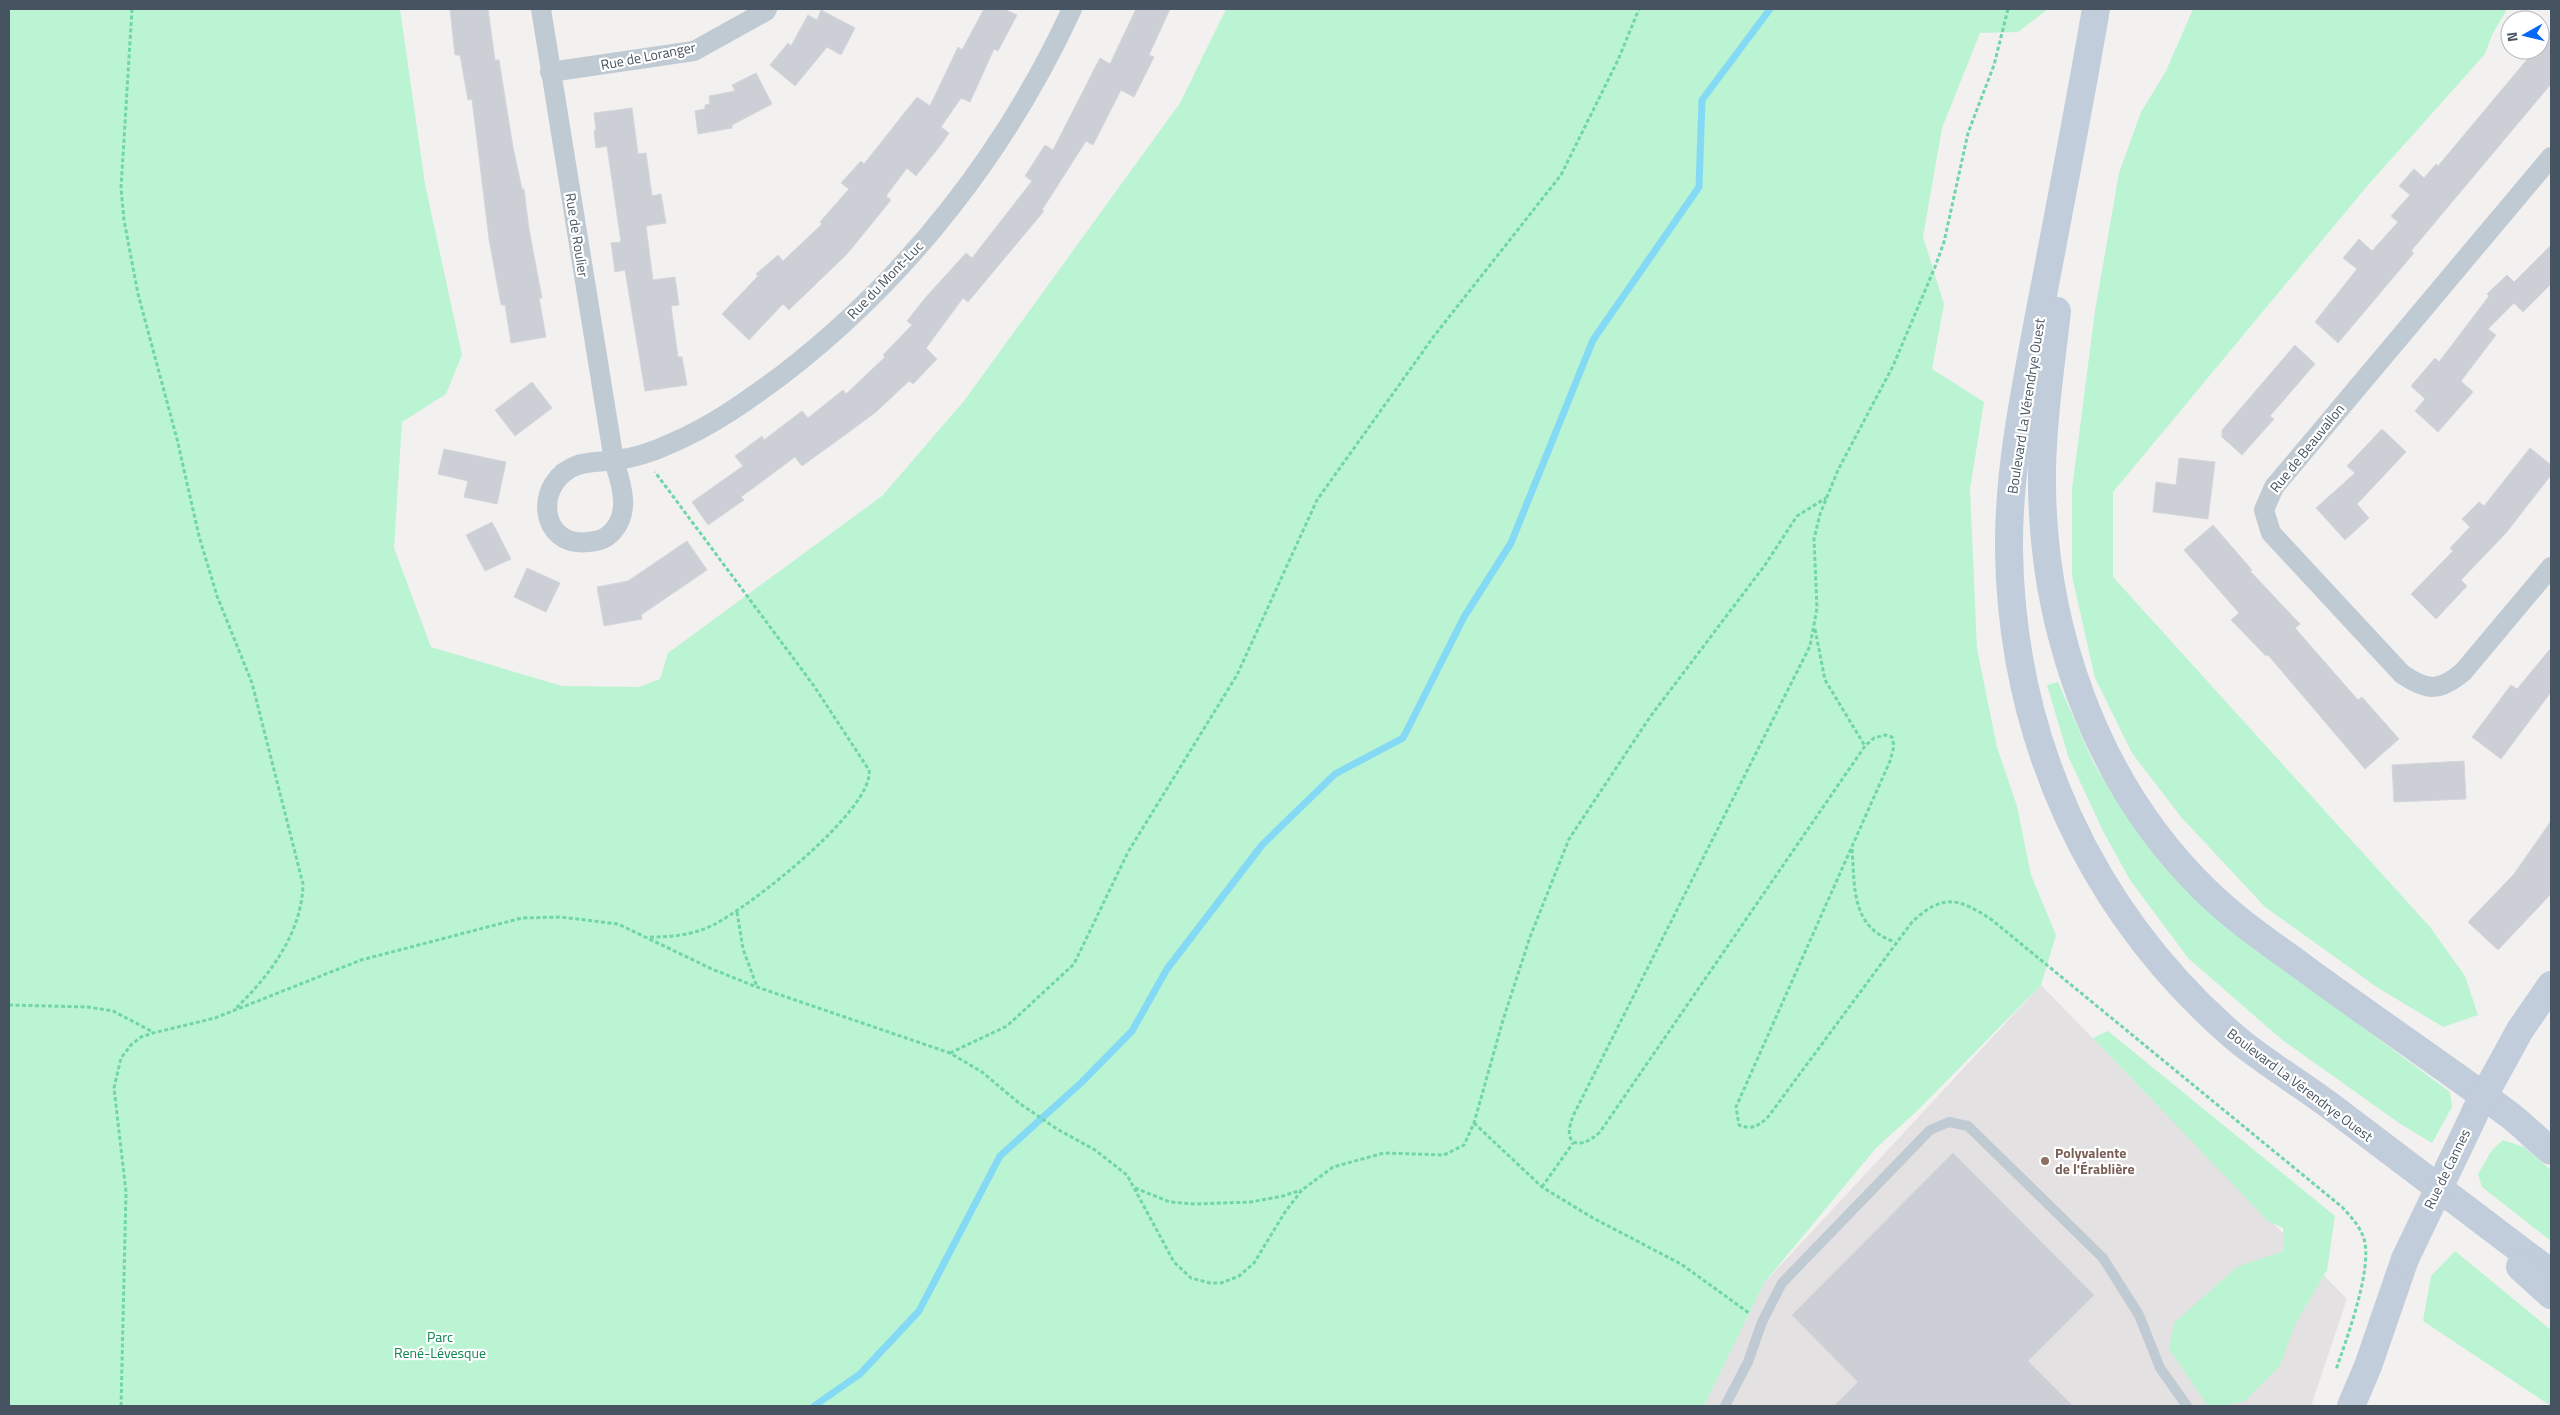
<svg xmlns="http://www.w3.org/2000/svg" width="2560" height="1415" font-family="'Titillium Web',sans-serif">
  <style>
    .education { fill: #e4e1e2 }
    .green { fill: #bbf4d3 }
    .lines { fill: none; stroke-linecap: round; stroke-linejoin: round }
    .stream { stroke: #84daf5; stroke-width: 7 }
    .building { fill: #cccfd6; stroke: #d4d6dc }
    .path { stroke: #70d6a7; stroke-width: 3; stroke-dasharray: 4 2.5; stroke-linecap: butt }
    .lane { stroke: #c0cad3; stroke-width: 10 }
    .street { stroke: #c0cad3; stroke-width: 20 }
    .secondary { stroke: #c1cddb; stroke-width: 28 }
    .secondary-bridge { stroke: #c1cddb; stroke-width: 28 }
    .education-dot { fill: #8d6e63; stroke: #fff; stroke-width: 2 }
    .labels { text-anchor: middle; stroke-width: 4.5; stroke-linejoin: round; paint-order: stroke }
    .street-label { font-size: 14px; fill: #465360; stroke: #fff }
    .education-label { font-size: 14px; font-weight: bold; fill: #785e54; stroke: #fff; text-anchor: start }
    .park-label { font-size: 14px; fill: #0e844e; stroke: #fff }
  </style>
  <rect width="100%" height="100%" fill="#f3f0f0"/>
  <path class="education" d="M2041,985L2347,1299L2311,1406H1704L1764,1283Z"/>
  <g class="green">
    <path d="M9,9H400L425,184L462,355L446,394L402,422L394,548L431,647L562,686L639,687L660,679L668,653L882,496L964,401L1180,103L1226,9H2048L2018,32L1980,33L1942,128L1923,237L1944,304L1932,369L1984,402L1970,489L1977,649L1997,747L2017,806L2031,875L2056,935L2041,985L1917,1111L1876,1148L1764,1283L1704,1406H9Z"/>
    <path d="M2193,9H2507L2492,35L2485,54L2368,185L2113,492V577L2430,927L2465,976L2478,1015L2443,1027L2378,988L2265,907L2181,817L2132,753L2095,678L2072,576V489L2095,311L2119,173L2141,112L2166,71Z"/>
    <path d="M2058,682L2093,762L2123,811L2165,863L2334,1006L2450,1092L2452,1107L2432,1143L2399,1123L2281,1039L2188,958L2130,880L2104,833L2068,756L2047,685Z"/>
    <path d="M2108,1031L2335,1216L2327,1270L2295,1324L2280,1366L2245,1401L2222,1406H2208L2169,1349L2174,1323L2237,1267L2284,1251L2283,1228L2268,1221L2093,1038Z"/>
    <path d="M2503,1140L2524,1147L2551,1170V1241L2482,1187L2478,1174L2492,1150Z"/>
    <path d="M2455,1251L2551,1330V1406L2423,1321L2431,1276Z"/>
  </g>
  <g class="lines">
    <path class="stream" d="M814,1406L860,1374L919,1311L1000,1156L1081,1083L1132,1031L1167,969L1262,845L1335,774L1403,738L1464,617L1511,543L1593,340L1699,187L1702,100L1770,9"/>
  </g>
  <g class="building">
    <path d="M450,9H488L495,60H499L513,147L522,189H524L529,229L542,298H539L546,337L511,343L505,305H501L489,239L472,99L468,100L460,55H455Z"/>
    <path d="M984,9H1004L1017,15L998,51L994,49L970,102L961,98L941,127L949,133L940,146L916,176L907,168L886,196L891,200L847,254L789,310L783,304L749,340L722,314L758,276L756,274L778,255L783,261L822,224L820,222L849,189L841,183L861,161L864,164L917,97L930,106L958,47L962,50Z"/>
    <path d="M1136,9H1170L1149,55L1154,57L1134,97L1121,90L1093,145L1086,141L1042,210L1044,211L968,302L963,298L926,348L937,359L913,384L909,381L876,412L838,440L802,466L795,457L741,497L744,500L708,525L692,502L743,466L735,456L762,436L764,440L802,411L808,418L843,390L846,394L885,357L883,355L912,325L907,321L926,297L966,253L972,258L1032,181L1025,176L1045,145L1053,150L1100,58L1110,64Z"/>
    <path d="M821,10L855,28L841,55L827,47L795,86L770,65L788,43L791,46L808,15L817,20Z"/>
    <path d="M2551,30V84L2411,251L2414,253L2338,343L2315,322L2357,269L2343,258L2359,239L2372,251L2398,222L2391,216L2410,195L2399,186L2414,169L2424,178L2436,164L2438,166L2535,50H2540V44Z"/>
    <path d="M756,73L772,104L732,125V128L698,134L695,111L705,109V105L710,104L709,96L735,91L732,85Z"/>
    <path d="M632,108L638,154L646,153L652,196L661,194L666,223L646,226L653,280L675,277L679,305L671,306L678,357H682L687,385L645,391L625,270L615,272L611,243L621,242L607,146L596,148L594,131L596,130L594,113Z"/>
    <path d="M2551,245V284L2523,312L2514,303L2488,329L2496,335L2461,381L2473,392L2438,432L2415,411L2425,399L2411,386L2435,358L2439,362L2489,296L2487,294L2507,275L2514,282Z"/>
    <path d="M2295,345L2315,364L2270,416L2274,419L2242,455L2222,437V430Z"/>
    <path d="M532,382L552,408L515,436L495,410Z"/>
    <path d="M2382,429L2406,452L2357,504L2369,518L2345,540L2316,508L2355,473L2347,466Z"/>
    <path d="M2530,448L2551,465V475L2506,533L2461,580L2467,586L2436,619L2411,594L2453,551L2450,548L2470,527L2462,519L2479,502L2484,506Z"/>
    <path d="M444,449L506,462L497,504L464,497L468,481L438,474Z"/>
    <path d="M2179,458L2215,462L2208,519L2153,512L2156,482L2176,485Z"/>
    <path d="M492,522L511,559L485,571L466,535Z"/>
    <path d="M2213,525L2252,570L2250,571L2300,624L2295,628L2358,700L2362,697L2399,739L2365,769L2268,655L2266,656L2231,620L2239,613L2184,550Z"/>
    <path d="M687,541L707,570L641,615L642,619L604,626L597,587L628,581Z"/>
    <path d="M527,568L560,583L546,612L514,597Z"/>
    <path d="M2551,648V692L2501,759L2472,737L2511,685L2517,689Z"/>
    <path d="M2464,761L2466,799L2394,802L2392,765Z"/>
    <path d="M2551,821V894L2498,950L2468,922L2514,874Z"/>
    <path d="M1953,1153L2094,1295L2028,1361L2073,1406H1834L1858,1382L1792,1315Z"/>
  </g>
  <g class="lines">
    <g class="path">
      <path d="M132,9L121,188L124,220L138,294L177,439L199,536L217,596L252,683L303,884C302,933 269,977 234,1010"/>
      <path d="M2008,9L1994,65L1968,133L1944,242L1935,267L1893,366L1838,470L1820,514L1814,539L1817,608L1810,646L1574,1114C1561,1143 1577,1153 1600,1132L1865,746L1874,738L1885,735L1892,737L1894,746L1890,761L1736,1107L1739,1125C1752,1130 1759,1126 1768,1117L1912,922C1943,893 1959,898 1992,920L2342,1207C2351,1217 2360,1226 2364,1239C2373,1269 2346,1340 2336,1370"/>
      <path d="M1815,629L1825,680L1865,746"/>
      <path d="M1852,849C1855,889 1851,927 1895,942"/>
      <path d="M737,912L743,949L757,987"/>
      <path d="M650,937C672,937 693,935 713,925C747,909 875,809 869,770L814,686L655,472"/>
      <path d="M9,1005L88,1007L113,1011L153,1032"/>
      <path d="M950,1053L1007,1026L1074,964L1128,852L1237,675L1317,500L1434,336L1561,175L1618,60L1639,9"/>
      <path d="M1474,1123L1542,1187L1593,1218L1681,1264L1749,1313"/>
      <path d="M1542,1187L1573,1143"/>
      <path d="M1135,1188L1170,1202L1195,1204L1251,1202L1283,1196L1301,1190"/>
      <path d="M121,1406L126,1192L114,1088L121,1058L131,1045L141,1037L153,1033L215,1018L361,960L522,918L561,917L618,924L712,969L757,987L950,1053L982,1072L1019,1103L1057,1129L1095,1150L1127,1175L1174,1262L1191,1278L1210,1283H1221L1239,1276L1254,1263L1285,1212L1302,1190L1333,1167L1384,1153L1444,1155L1464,1145L1474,1123L1503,1020L1530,937L1569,839L1650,717L1765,565L1797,516L1826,498"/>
    </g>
    <path class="lane" d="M1725,1406L1748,1362L1762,1322L1782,1283L1930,1130L1949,1122L1968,1126L2103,1258L2139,1315L2160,1368L2187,1406"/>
    <g class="street">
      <path d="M541,9L614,461C621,483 631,511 613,531C606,539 599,541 588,542C538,548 533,480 578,465C589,461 603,462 615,460C636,458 653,452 672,443C712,426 747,401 782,375C907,279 1006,152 1072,9"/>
      <path d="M550,72L694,51L766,11L767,9"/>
      <path d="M2551,157L2274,487L2264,510L2271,533L2402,674C2427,691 2439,692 2463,672L2551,567"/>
    </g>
    <g class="secondary">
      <path d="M2096,9C2079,108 2060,206 2041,305C2026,386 2008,468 2009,551C2012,739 2090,911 2232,1035C2262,1061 2297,1081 2329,1105C2403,1161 2477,1217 2551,1273"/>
      <path d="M2057,311C2051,364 2043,417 2042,470C2040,623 2094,781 2204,889C2234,919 2270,943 2304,968C2371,1017 2440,1064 2507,1113C2522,1124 2536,1139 2551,1151"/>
      <path d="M2475,1112L2520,1030L2551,985"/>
      <path d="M2520,1267L2551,1295"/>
      <path d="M2351,1406L2368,1366L2405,1259"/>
    </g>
    <path class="secondary-bridge" d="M2405,1259L2474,1115"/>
  </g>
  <circle class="education-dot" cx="2045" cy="1161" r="5"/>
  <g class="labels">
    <g class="street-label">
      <text transform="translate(648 56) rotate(-11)" y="5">Rue de Loranger</text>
      <text transform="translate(577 235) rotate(81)" y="5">Rue de Roulier</text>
      <text transform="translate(885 280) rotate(-46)" y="5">Rue du Mont-Luc</text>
      <text transform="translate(2026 406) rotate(-81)" y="5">Boulevard La Vérendrye Ouest</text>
      <text transform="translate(2307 448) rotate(-51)" y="5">Rue de Beauvallon</text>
      <text transform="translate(2300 1085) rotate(37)" y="5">Boulevard La Vérendrye Ouest</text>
      <text transform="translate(2447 1169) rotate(-64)" y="5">Rue de Cannes</text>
    </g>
    <g class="education-label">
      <text x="2055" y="1158">Polyvalente<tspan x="2055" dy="16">de l'Érablière</tspan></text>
    </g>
    <g class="park-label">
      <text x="440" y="1342">Parc<tspan x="440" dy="16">René-Lévesque</tspan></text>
    </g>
  </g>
  <rect width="2560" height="1415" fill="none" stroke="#465360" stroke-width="20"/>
  <g transform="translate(2525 35) rotate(262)"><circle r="24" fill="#ffffff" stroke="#b5babf"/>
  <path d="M0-4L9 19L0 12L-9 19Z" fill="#0767f6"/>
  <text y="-8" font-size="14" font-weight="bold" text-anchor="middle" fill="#465360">N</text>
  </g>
</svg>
